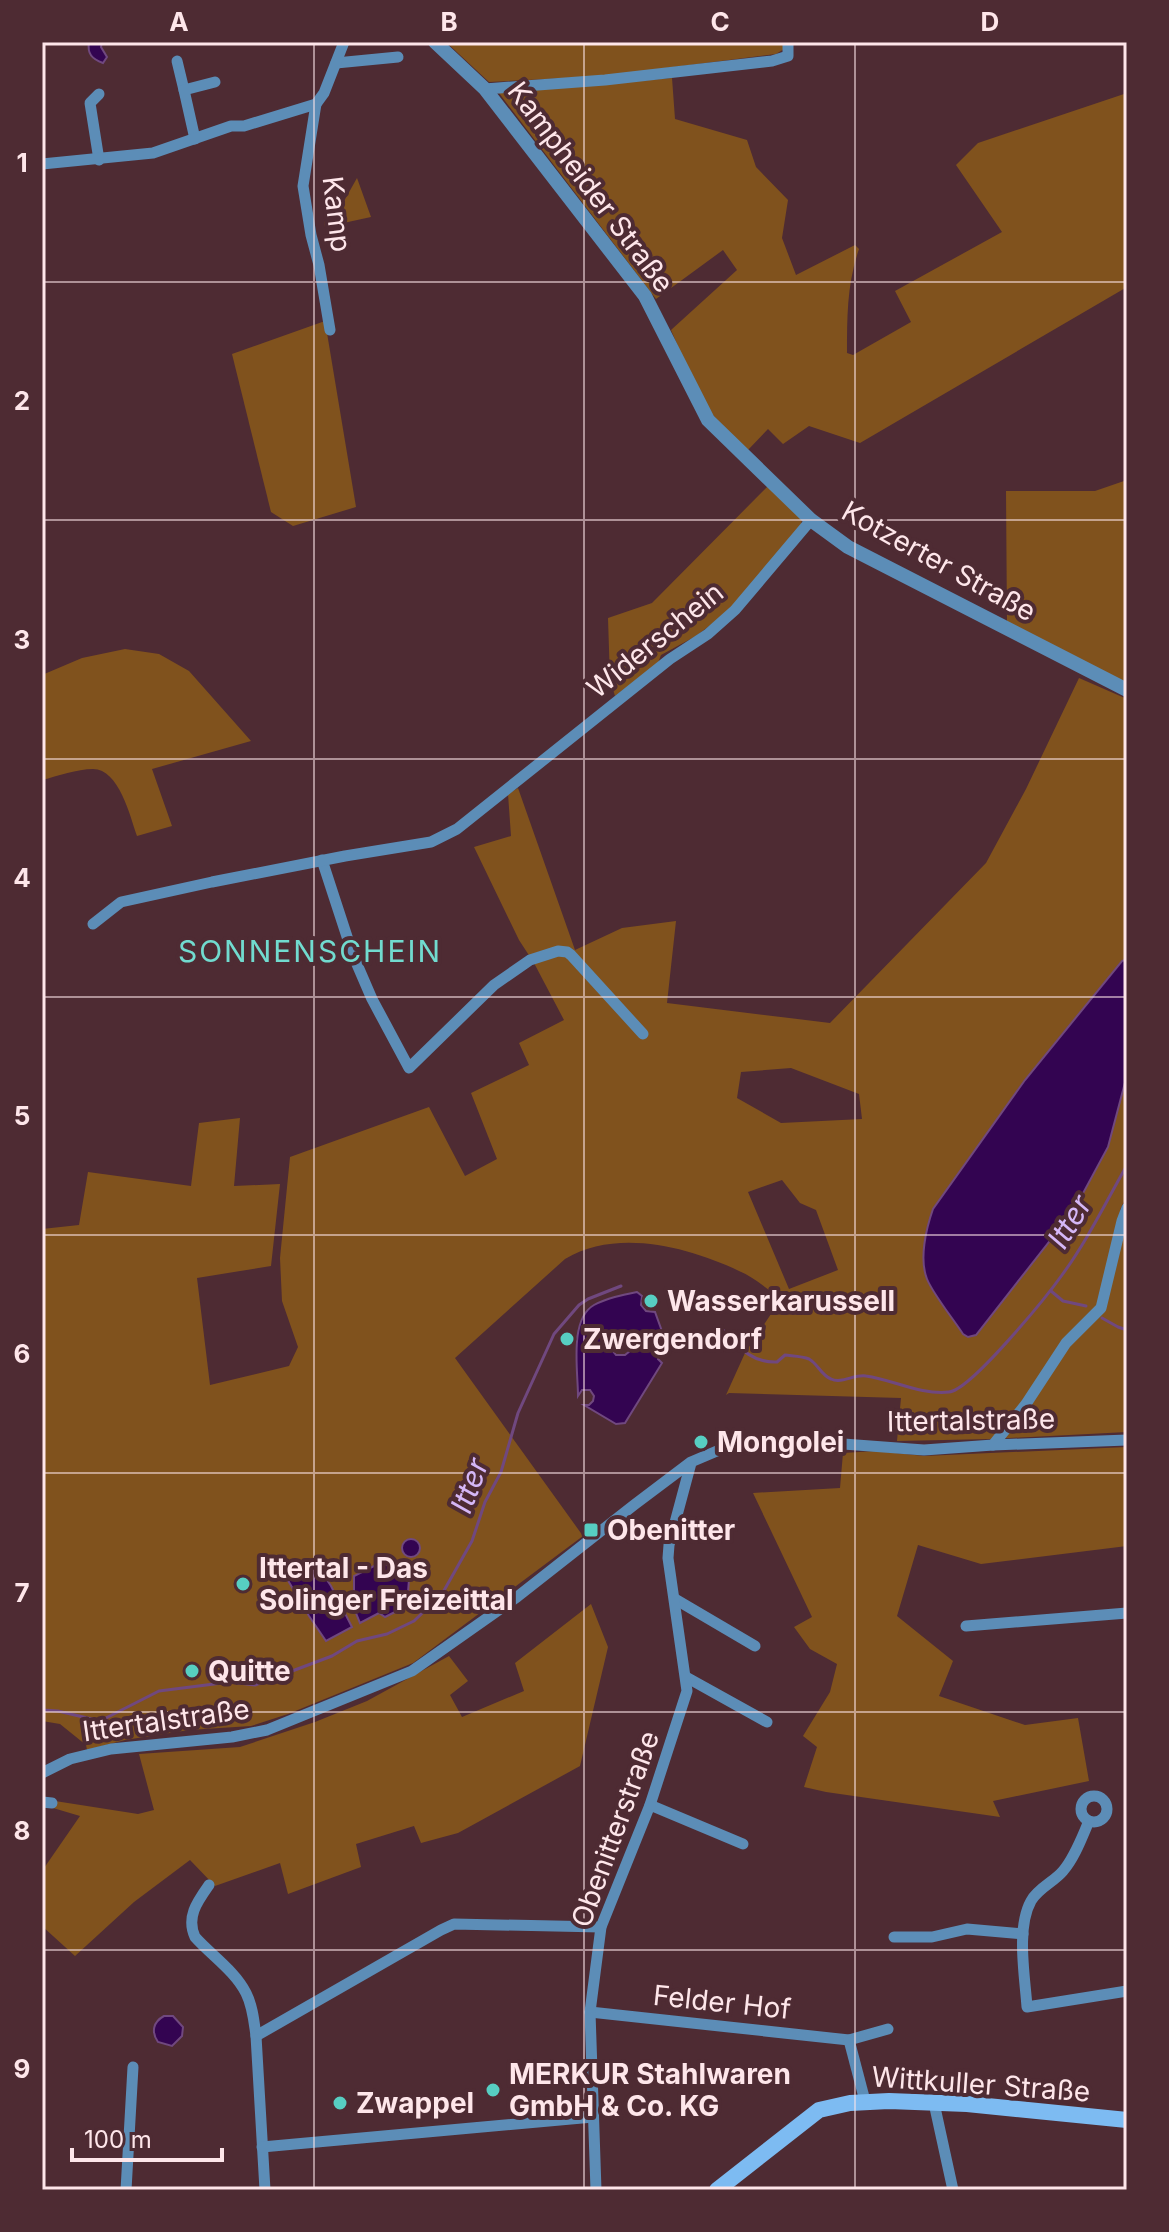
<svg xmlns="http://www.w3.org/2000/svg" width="1169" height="2232" font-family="Inter,sans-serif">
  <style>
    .green { fill: #80521d; fill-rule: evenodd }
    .water { fill: #330451; stroke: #70487f; stroke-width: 2; fill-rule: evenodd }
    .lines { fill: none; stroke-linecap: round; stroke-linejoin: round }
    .stream { stroke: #70487f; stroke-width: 3 }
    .minor { stroke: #5c8db7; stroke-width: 11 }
    .tertiary { stroke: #5c8db7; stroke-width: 14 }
    .secondary { stroke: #7dbbf2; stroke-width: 16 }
    .grid { fill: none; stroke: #fee6ea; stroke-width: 2; stroke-opacity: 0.55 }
    .poi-dot { fill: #57cec2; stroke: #4e2b33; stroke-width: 3 }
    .labels { text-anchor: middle; stroke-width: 8; stroke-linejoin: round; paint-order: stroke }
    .street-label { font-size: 28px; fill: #fee6ea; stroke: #4e2b33 }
    .poi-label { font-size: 28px; font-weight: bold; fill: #fee6ea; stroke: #4e2b33; text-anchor: start }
    .neighbourhood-label { font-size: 30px; letter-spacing: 2px; fill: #71dbcf; stroke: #4e2b33 }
    .water-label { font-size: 30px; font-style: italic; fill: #d5b7f7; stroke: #4e2b33 }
    .neatline { fill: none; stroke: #fee6ea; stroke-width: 3 }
    .grid-label { font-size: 26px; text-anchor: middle; font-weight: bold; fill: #fee6ea }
  </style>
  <rect width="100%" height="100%" fill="#4e2b33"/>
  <g class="green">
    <path d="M446,42H783L784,49L776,54L604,76L489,82Z"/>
    <path d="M672,78L675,119L747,140L756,167L788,200L782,238L796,275L855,245L859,249C847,284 847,316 847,353L853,355L911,322L895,291L1002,232L956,165L978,143L1127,93V287L860,443L809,426L783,444L768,429L747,451L703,405L671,330L737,270L723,250L656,299L499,93Z"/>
    <path d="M357,178L371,217L325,227L324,222L339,210Z"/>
    <path d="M325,321L356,507L293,526L271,512L232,354Z"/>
    <path d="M1124,481L1127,482V684L1007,625L1006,491H1095Z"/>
    <path d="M769,485L803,516L800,528L726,613L696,636L661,655L658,663L615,696L610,680L608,618L652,603Z"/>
    <path d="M125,649L159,654L189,671L251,741L152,769L172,826L137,836C130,816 119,769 93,769C77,769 58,776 42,780V675L82,658Z"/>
    <path d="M1079,678L1127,699V959L1122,961L1025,1080L933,1209L924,1262L927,1279L963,1334L1127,1075V1195L1120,1210L1127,1220V1432L991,1439L897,1441L901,1398L729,1393L726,1395L745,1353L781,1299C767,1289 754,1277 739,1271C688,1247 617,1228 565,1259L455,1358L583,1536L413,1663L288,1714L251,1726L189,1730L125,1740L87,1750L86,1745L60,1724L42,1721V1229L79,1225L88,1172L191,1186L199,1123L240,1118L234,1186L280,1184L271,1266L197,1278L210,1385L289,1366L298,1347L282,1301L280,1258L290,1157L429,1107L465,1176L497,1159L471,1093L529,1065L519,1043L564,1020L534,963L519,940L474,847L511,836L508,794L518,788L575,950L622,928L676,921L667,1003L830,1023L986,863L1026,789ZM791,1068L859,1094L862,1119L781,1123L737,1098L741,1072ZM782,1180L800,1203L816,1210L838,1270L789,1289L748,1192Z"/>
    <path d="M1127,1447V1546L981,1564L918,1545L897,1616L953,1661L939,1696L1025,1725L1078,1718L1089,1781L993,1801L1000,1817L826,1792L804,1787L817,1747L803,1736L830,1692L837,1664L810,1649L794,1627L812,1617L753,1493L840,1488L843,1453L876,1451L924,1456Z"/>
    <path d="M591,1604L608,1647L580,1766L458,1833L421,1843L414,1826L356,1844L361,1867L288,1894L280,1863L215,1886L190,1860L134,1902L75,1956L42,1926V1871L80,1816L53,1808L55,1801L138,1814L154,1810L139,1754L240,1747L315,1722L367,1701L449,1656L468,1681L450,1695L462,1717L524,1691L515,1663Z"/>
  </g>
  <g class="water">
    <path d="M89,42H102L101,47L107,57L103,63C92,59 87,54 89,42Z"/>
    <path d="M1127,959V1075L1108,1147L1074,1210L976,1335L968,1337L963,1334C954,1320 933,1294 927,1279C919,1259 926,1229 933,1209L1025,1080L1122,961Z"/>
    <path d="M637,1292L642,1296L641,1305L646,1311L655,1312L668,1348L658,1352V1359L662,1363L625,1423L616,1424L584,1405H589L593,1401L594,1396L590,1390H582L578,1396C578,1371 569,1319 594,1305C607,1298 622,1295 637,1292ZM618,1337H625L630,1341V1351L625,1355H616L612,1350V1344Z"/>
    <circle cx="411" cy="1548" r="9"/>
    <path d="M314,1561L331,1586L352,1627L326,1641L309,1616L286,1577Z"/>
    <path d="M382,1562L409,1579L407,1606L385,1617L379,1613L360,1623L354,1608V1576Z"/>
    <path d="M164,2016H173L183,2027L182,2036L172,2046L158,2042C151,2032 153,2022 164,2016Z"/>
  </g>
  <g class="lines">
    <g class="stream">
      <path d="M1051,1291L1063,1301L1086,1306"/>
      <path d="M1102,1318L1118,1327L1127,1330"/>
      <path d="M723,1330C739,1347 751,1363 777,1362L785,1355C792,1356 802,1356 809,1359C818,1364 821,1375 831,1379C842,1384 854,1374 866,1376C894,1380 920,1395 949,1392C971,1390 1047,1296 1062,1275C1087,1241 1106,1202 1127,1165"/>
      <path d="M42,1710L58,1711L100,1721L159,1691L230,1682L255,1685L332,1656L357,1641L387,1634L414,1621L442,1594L472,1541L485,1502L501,1472L518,1413L554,1334L579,1305L588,1299L621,1286"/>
    </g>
    <g class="minor">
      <path d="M177,61L184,90"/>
      <path d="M336,63L398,57"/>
      <path d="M485,89L605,80L772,61L788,56V42"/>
      <path d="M99,94L90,103L99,160"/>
      <path d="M316,104L303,186L311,235L319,265L330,330"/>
      <path d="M195,139L184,90L215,82"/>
      <path d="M42,164L153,153L231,126H244L316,104L324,93L344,42"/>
      <path d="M322,860L353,955L372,999L409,1068L494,985L530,960L558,951L567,952L571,955L643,1034"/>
      <path d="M93,924L121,902L212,882L345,856L431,842L457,829L670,659L708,634L735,610L811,520"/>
      <path d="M993,1445L1026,1404L1066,1343L1101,1308L1122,1221L1127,1208"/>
      <path d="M675,1599L755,1646"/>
      <path d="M966,1626L1127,1613"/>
      <path d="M686,1677L767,1722"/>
      <path d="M42,1773L70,1759L111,1749L232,1737L267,1730L412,1671L517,1597L634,1505L691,1462L724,1448L748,1444L803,1441L924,1450L993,1445L1127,1440"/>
      <circle cx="1094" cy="1809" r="13"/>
      <path d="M42,1802L52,1803"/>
      <path d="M650,1805L743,1844"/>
      <path d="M1089,1821C1082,1837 1075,1857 1063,1871C1054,1882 1038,1888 1031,1901C1016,1928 1025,1977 1027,2007L1127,1991"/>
      <path d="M209,1885C197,1902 186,1917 195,1937C211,1955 235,1971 246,1993C253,2007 254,2022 256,2036L265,2190"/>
      <path d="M894,1937H932L967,1929L1023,1934"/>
      <path d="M590,2012L849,2040L888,2029"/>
      <path d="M256,2036L441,1930L454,1924L601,1927"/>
      <path d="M849,2040L865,2101"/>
      <path d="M934,2103L953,2190"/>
      <path d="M262,2147L593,2117"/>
      <path d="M126,2190L133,2067"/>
      <path d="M596,2190L590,2012L601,1927L650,1805L687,1691L668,1558L669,1545L691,1463"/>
    </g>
    <path class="tertiary" d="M435,42L485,89L645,296L708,420L811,520L848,547L1127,690"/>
    <path class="secondary" d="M717,2190L819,2110L850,2103L889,2101L967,2104L1127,2120"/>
  </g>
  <path class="grid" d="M314,42V2190M584,42V2190M855,42V2190M42,282H1127M42,520H1127M42,759H1127M42,997H1127M42,1235H1127M42,1473H1127M42,1712H1127M42,1950H1127"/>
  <g class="poi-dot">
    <circle cx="651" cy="1301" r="8"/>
    <circle cx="567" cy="1339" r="8"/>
    <circle cx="701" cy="1442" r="8"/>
    <rect x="583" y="1522" width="16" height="16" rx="4"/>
    <circle cx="243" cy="1584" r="8"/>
    <circle cx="192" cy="1671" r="8"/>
    <circle cx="493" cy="2090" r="8"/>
    <circle cx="340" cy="2103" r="8"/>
  </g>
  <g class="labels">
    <g class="street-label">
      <text transform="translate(591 187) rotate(53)" y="10">Kampheider Straße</text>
      <text transform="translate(337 214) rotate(83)" y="10">Kamp</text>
      <text transform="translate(939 561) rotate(29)" y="10">Kotzerter Straße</text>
      <text transform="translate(655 640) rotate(-39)" y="10">Widerschein</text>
      <text transform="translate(971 1420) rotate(-1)" y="10">Ittertalstraße</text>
      <text transform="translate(166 1720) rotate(-8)" y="10">Ittertalstraße</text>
      <text transform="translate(615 1829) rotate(-70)" y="10">Obenitterstraße</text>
      <text transform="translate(722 2002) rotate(6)" y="10">Felder Hof</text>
      <text transform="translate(981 2084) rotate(4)" y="10">Wittkuller Straße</text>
    </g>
    <g class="poi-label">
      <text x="667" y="1311">Wasserkarussell</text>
      <text x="583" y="1349">Zwergendorf</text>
      <text x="717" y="1452">Mongolei</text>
      <text x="607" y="1540">Obenitter</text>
      <text x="259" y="1578">Ittertal - Das<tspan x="259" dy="32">Solinger Freizeittal</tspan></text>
      <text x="208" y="1681">Quitte</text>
      <text x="509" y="2084">MERKUR Stahlwaren<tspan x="509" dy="32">GmbH &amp; Co. KG</tspan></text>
      <text x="356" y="2113">Zwappel</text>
    </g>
    <g class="neighbourhood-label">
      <text x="310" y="962">SONNENSCHEIN</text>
    </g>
    <g class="water-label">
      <text transform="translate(1070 1222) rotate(-59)" y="10">Itter</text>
      <text transform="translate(470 1486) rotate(-70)" y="10">Itter</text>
    </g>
  </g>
  <rect width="1169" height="2232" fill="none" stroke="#4e2b33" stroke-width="88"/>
  <path d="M72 2148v12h150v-12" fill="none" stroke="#fee6ea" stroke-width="4"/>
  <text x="84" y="2148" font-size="24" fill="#fee6ea" stroke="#4e2b33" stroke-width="6" paint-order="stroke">100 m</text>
  <rect x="44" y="44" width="1081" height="2144" class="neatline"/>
  <g class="grid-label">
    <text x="179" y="31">A</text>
    <text x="449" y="31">B</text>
    <text x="720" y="31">C</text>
    <text x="990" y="31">D</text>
    <text x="22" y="172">1</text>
    <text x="22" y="410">2</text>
    <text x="22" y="649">3</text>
    <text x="22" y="887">4</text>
    <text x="22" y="1125">5</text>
    <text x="22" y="1363">6</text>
    <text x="22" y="1602">7</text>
    <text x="22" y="1840">8</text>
    <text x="22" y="2078">9</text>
  </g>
</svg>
